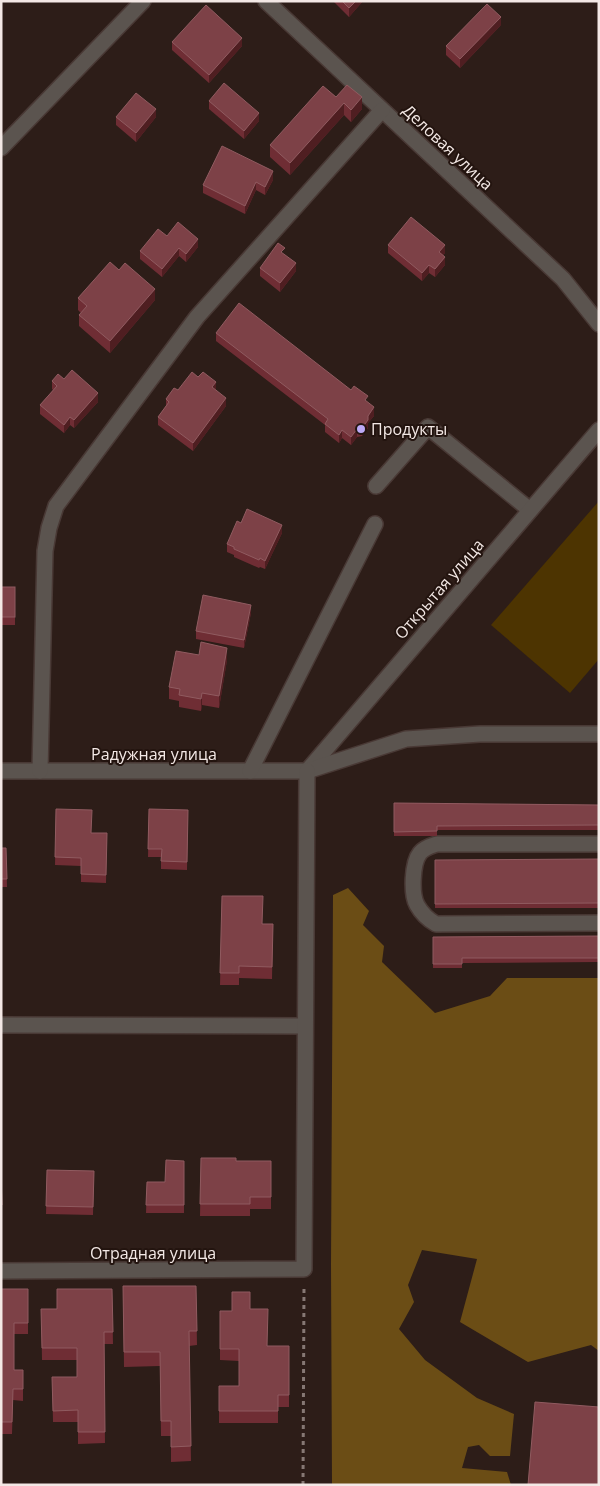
<svg xmlns="http://www.w3.org/2000/svg" width="600" height="1486" font-family="'Open Sans',sans-serif">
  <style>
    .green { fill: #4d3401 }
    .forest { fill: #6b4d15 }
    .lines { fill: none; stroke-linecap: round; stroke-linejoin: round }
    .minor-casing { stroke: #493935; stroke-width: 18 }
    .path { stroke: #867874; stroke-width: 3; stroke-dasharray: 4 4; stroke-linecap: butt }
    .minor { stroke: #5b544f; stroke-width: 15 }
    .wall { fill: #6f2d34 }
    .shaded-wall { fill: #4f1e21 }
    .building { fill: #7d4147; stroke: #905b60 }
    .poi-dot { fill: #bcaaf6; stroke: #23140f; stroke-width: 2 }
    .labels { text-anchor: middle; stroke-width: 4; stroke-linejoin: round; paint-order: stroke }
    .street-label { font-size: 16px; fill: #f3e8e5; stroke: #23140f }
    .poi-label { font-size: 16px; fill: #f3e8e5; stroke: #23140f; text-anchor: start }
  </style>
  <rect width="100%" height="100%" fill="#2d1d18"/>
  <path class="green" d="M599,501V659L570,693L491,625Z"/>
  <path class="forest" d="M348,888L369,911L363,925L384,946L382,962L435,1013L490,996L507,978H599V1351L591,1345L528,1362L460,1322L477,1259L422,1250L408,1285L414,1302L399,1329L425,1360L477,1398L514,1414L510,1456H490L479,1445L468,1447L462,1468L507,1472L511,1485H332L331,1264L333,895Z"/>
  <g class="lines">
    <g class="minor-casing">
      <g id="minor">
        <path d="M266,1L563,279L599,324"/>
        <path d="M1,148L143,1"/>
        <path d="M376,486L428,427L530,510"/>
        <path d="M308,770L599,430"/>
        <path d="M1,771H307L406,739L480,734H599"/>
        <path d="M40,771L45,551L49,528L56,506L197,317L382,110"/>
        <path d="M250,771L375,524"/>
        <path d="M599,844H437C431,846 425,847 420,853C412,863 411,894 417,905C422,914 427,919 436,924L599,923"/>
        <path d="M1,1025L305,1026"/>
        <path d="M1,1271L304,1269L307,771"/>
      </g>
    </g>
    <path class="path" d="M303,1485L304,1287"/>
    <use href="#minor" class="minor"/>
  </g>
  <g class="wall">
    <path d="M333,1H363L349,17Z"/>
    <path d="M501,25L460,68L446,55V46Z"/>
    <path d="M172,42L242,46L209,83L172,50Z"/>
    <path d="M336,97L362,109L351,122L344,115L290,175L270,157V145Z"/>
    <path d="M209,101L259,121L244,139L209,109Z"/>
    <path d="M116,117H156L136,142L116,125Z"/>
    <path d="M273,180L265,195L256,190L245,214L203,193V185Z"/>
    <path d="M167,236L198,247L186,262L179,256L162,277L140,259V251Z"/>
    <path d="M388,245L445,253L443,255L445,265L435,277L429,273L422,281L388,253Z"/>
    <path d="M285,255L296,271L280,292L260,276V268Z"/>
    <path d="M78,298L155,300L110,353L79,326V315L81,313L78,310Z"/>
    <path d="M216,333L368,403L374,416L368,423V428L362,436L357,437L351,445L342,438L339,443L325,432V425L216,341Z"/>
    <path d="M64,379L98,402L74,428L70,425L64,433L40,414V405L53,390L52,389V381Z"/>
    <path d="M178,390H216L226,406L193,451L158,425V417L166,406V399Z"/>
    <path d="M241,523L282,533L265,569L260,567L259,568L234,557V555L227,552V544Z"/>
    <rect x="1" y="587" width="14" height="38"/>
    <path d="M251,613L244,648L196,639V631Z"/>
    <path d="M227,660L219,708L202,705L201,711L179,707V701L169,699V687Z"/>
    <path d="M394,803L599,805V830H437V836H394Z"/>
    <path d="M56,809L91,833H107L106,883L81,882V866L55,865Z"/>
    <path d="M149,809L188,810L187,870L161,869V857H148Z"/>
    <path d="M1,848H6L7,887H1Z"/>
    <path d="M599,859V908H435V860Z"/>
    <path d="M222,896L263,924H273L272,979L239,978V985H220Z"/>
    <path d="M599,936V962L462,963V968H433V937Z"/>
    <path d="M201,1158L236,1161H271V1209H250V1216H200Z"/>
    <path d="M184,1161V1213H146L147,1182H165Z"/>
    <path d="M47,1170L94,1171L93,1215L46,1214Z"/>
    <path d="M123,1286H196L197,1345L189,1346L191,1461L171,1462V1436H161L160,1366L124,1367Z"/>
    <path d="M1,1289H28V1334H14V1370H23V1401L13,1400L12,1434H1Z"/>
    <path d="M112,1289L113,1344H104L105,1443L78,1444V1422H53L52,1377H77V1360H42L41,1309H57Z"/>
    <path d="M250,1309L267,1346H289V1407H278V1423H219V1386H239V1361L220,1360V1311H232Z"/>
  </g>
  <g class="shaded-wall">
    <path d="M356,1H363L349,17V8Z"/>
    <path d="M501,17V25L460,68V59Z"/>
    <path d="M242,38V46L209,83V75Z"/>
    <path d="M362,97V109L351,122V110Z"/>
    <path d="M344,103V115L290,175V163Z"/>
    <path d="M156,109V117L136,142V133Z"/>
    <path d="M259,113V121L244,139V131Z"/>
    <path d="M273,171V180L265,195V187Z"/>
    <path d="M256,182V190L245,214V206Z"/>
    <path d="M198,239V247L186,262V254Z"/>
    <path d="M445,245V253L439,260V252Z"/>
    <path d="M179,248V256L162,277V269Z"/>
    <path d="M445,257V265L435,277V269Z"/>
    <path d="M296,263V271L280,292V283Z"/>
    <path d="M429,265V273L422,281V273Z"/>
    <path d="M155,289V300L110,353V341Z"/>
    <path d="M216,382V390L212,387Z"/>
    <path d="M98,393V402L74,428V420Z"/>
    <path d="M226,398V406L193,451V443Z"/>
    <path d="M374,407V416L368,423V428L362,436V428L368,416Z"/>
    <path d="M70,417V425L64,433V425Z"/>
    <path d="M357,429V437L351,445V437Z"/>
    <path d="M342,430V438L339,443V435Z"/>
    <path d="M282,525V533L265,569V561Z"/>
    <path d="M251,605V613L244,648V640Z"/>
    <path d="M227,648V660L219,708V696Z"/>
    <path d="M202,693V705L201,711V699Z"/>
  </g>
  <g class="building">
    <path d="M342,1H356L349,8Z"/>
    <path d="M487,4L501,17L460,59L446,46Z"/>
    <path d="M206,5L242,38L209,75L172,42Z"/>
    <path d="M224,83L259,113L244,131L209,101Z"/>
    <path d="M347,85L362,97L351,110L344,103L290,163L270,145L323,86L336,97Z"/>
    <path d="M136,93L156,109L136,133L116,117Z"/>
    <path d="M222,146L273,171L265,187L256,182L245,206L203,185Z"/>
    <path d="M411,217L445,245L439,252L445,257L435,269L429,265L422,273L388,245Z"/>
    <path d="M178,222L198,239L186,254L179,248L162,269L140,251L158,229L167,236Z"/>
    <path d="M278,243L285,248L281,252L296,263L280,283L260,268Z"/>
    <path d="M110,262L119,270L125,263L155,289L110,341L79,315L87,306L78,298Z"/>
    <path d="M239,303L351,390L354,386L368,396L365,400L374,407L368,416V420L362,428L357,429L351,437L342,430L339,435L325,424L328,419L216,333Z"/>
    <path d="M72,370L98,393L74,420L70,417L64,425L40,405L57,386L52,381L58,374L64,379Z"/>
    <path d="M192,372L198,377L203,372L216,382L212,387L226,398L193,443L158,417L169,402L166,399L174,388L178,390Z"/>
    <path d="M247,509L282,525L265,561L260,558L259,560L234,549V547L227,544L237,521L241,523Z"/>
    <rect x="1" y="587" width="14" height="30"/>
    <path d="M203,595L251,605L244,640L196,631Z"/>
    <path d="M201,642L227,648L219,696L202,693L201,699L179,695L180,689L169,687L176,651L199,655Z"/>
    <path d="M394,803L599,805V825L437,826V831L394,832Z"/>
    <path d="M56,809L92,810L91,833H107L106,875L81,874V858L55,857Z"/>
    <path d="M149,809L188,810L187,862L161,861L162,849H148Z"/>
    <path d="M1,848H6L7,879H1Z"/>
    <path d="M599,859V903L435,904V860Z"/>
    <path d="M222,896H263L262,924H273L272,967L239,966V973H220Z"/>
    <path d="M599,936V958H462V964H433V937Z"/>
    <path d="M201,1158H236V1161H271V1197H250V1204H200Z"/>
    <path d="M166,1160L184,1161V1205H146L147,1182H165Z"/>
    <path d="M47,1170L94,1171L93,1207L46,1206Z"/>
    <path d="M1,1176L2,1205H1Z"/>
    <path d="M123,1286H196L197,1331H189L191,1446L171,1447V1421H161L160,1352H124Z"/>
    <path d="M1,1289H28V1323H14V1370H23V1389H13L12,1422H1Z"/>
    <path d="M57,1289H112L113,1332H104L105,1432H78V1410L53,1411L52,1377H77V1348H42L41,1309H57Z"/>
    <path d="M232,1292H250V1309H268L267,1346H289V1395H278V1411H219V1386H239V1349H220V1311H232Z"/>
    <path d="M535,1402L599,1407V1485H528Z"/>
  </g>
  <circle class="poi-dot" cx="361" cy="429" r="5"/>
  <g class="labels">
    <g class="street-label">
      <text transform="translate(448 147) rotate(43)" y="6">Деловая улица</text>
      <text transform="translate(439 589) rotate(-49)" y="6">Открытая улица</text>
      <text x="154" y="760">Радужная улица</text>
      <text x="153" y="1259">Отрадная улица</text>
    </g>
    <g class="poi-label">
      <text x="371" y="435">Продукты</text>
    </g>
  </g>
  <rect width="600" height="1486" fill="none" stroke="#f3e8e5" stroke-width="5"/>
</svg>
